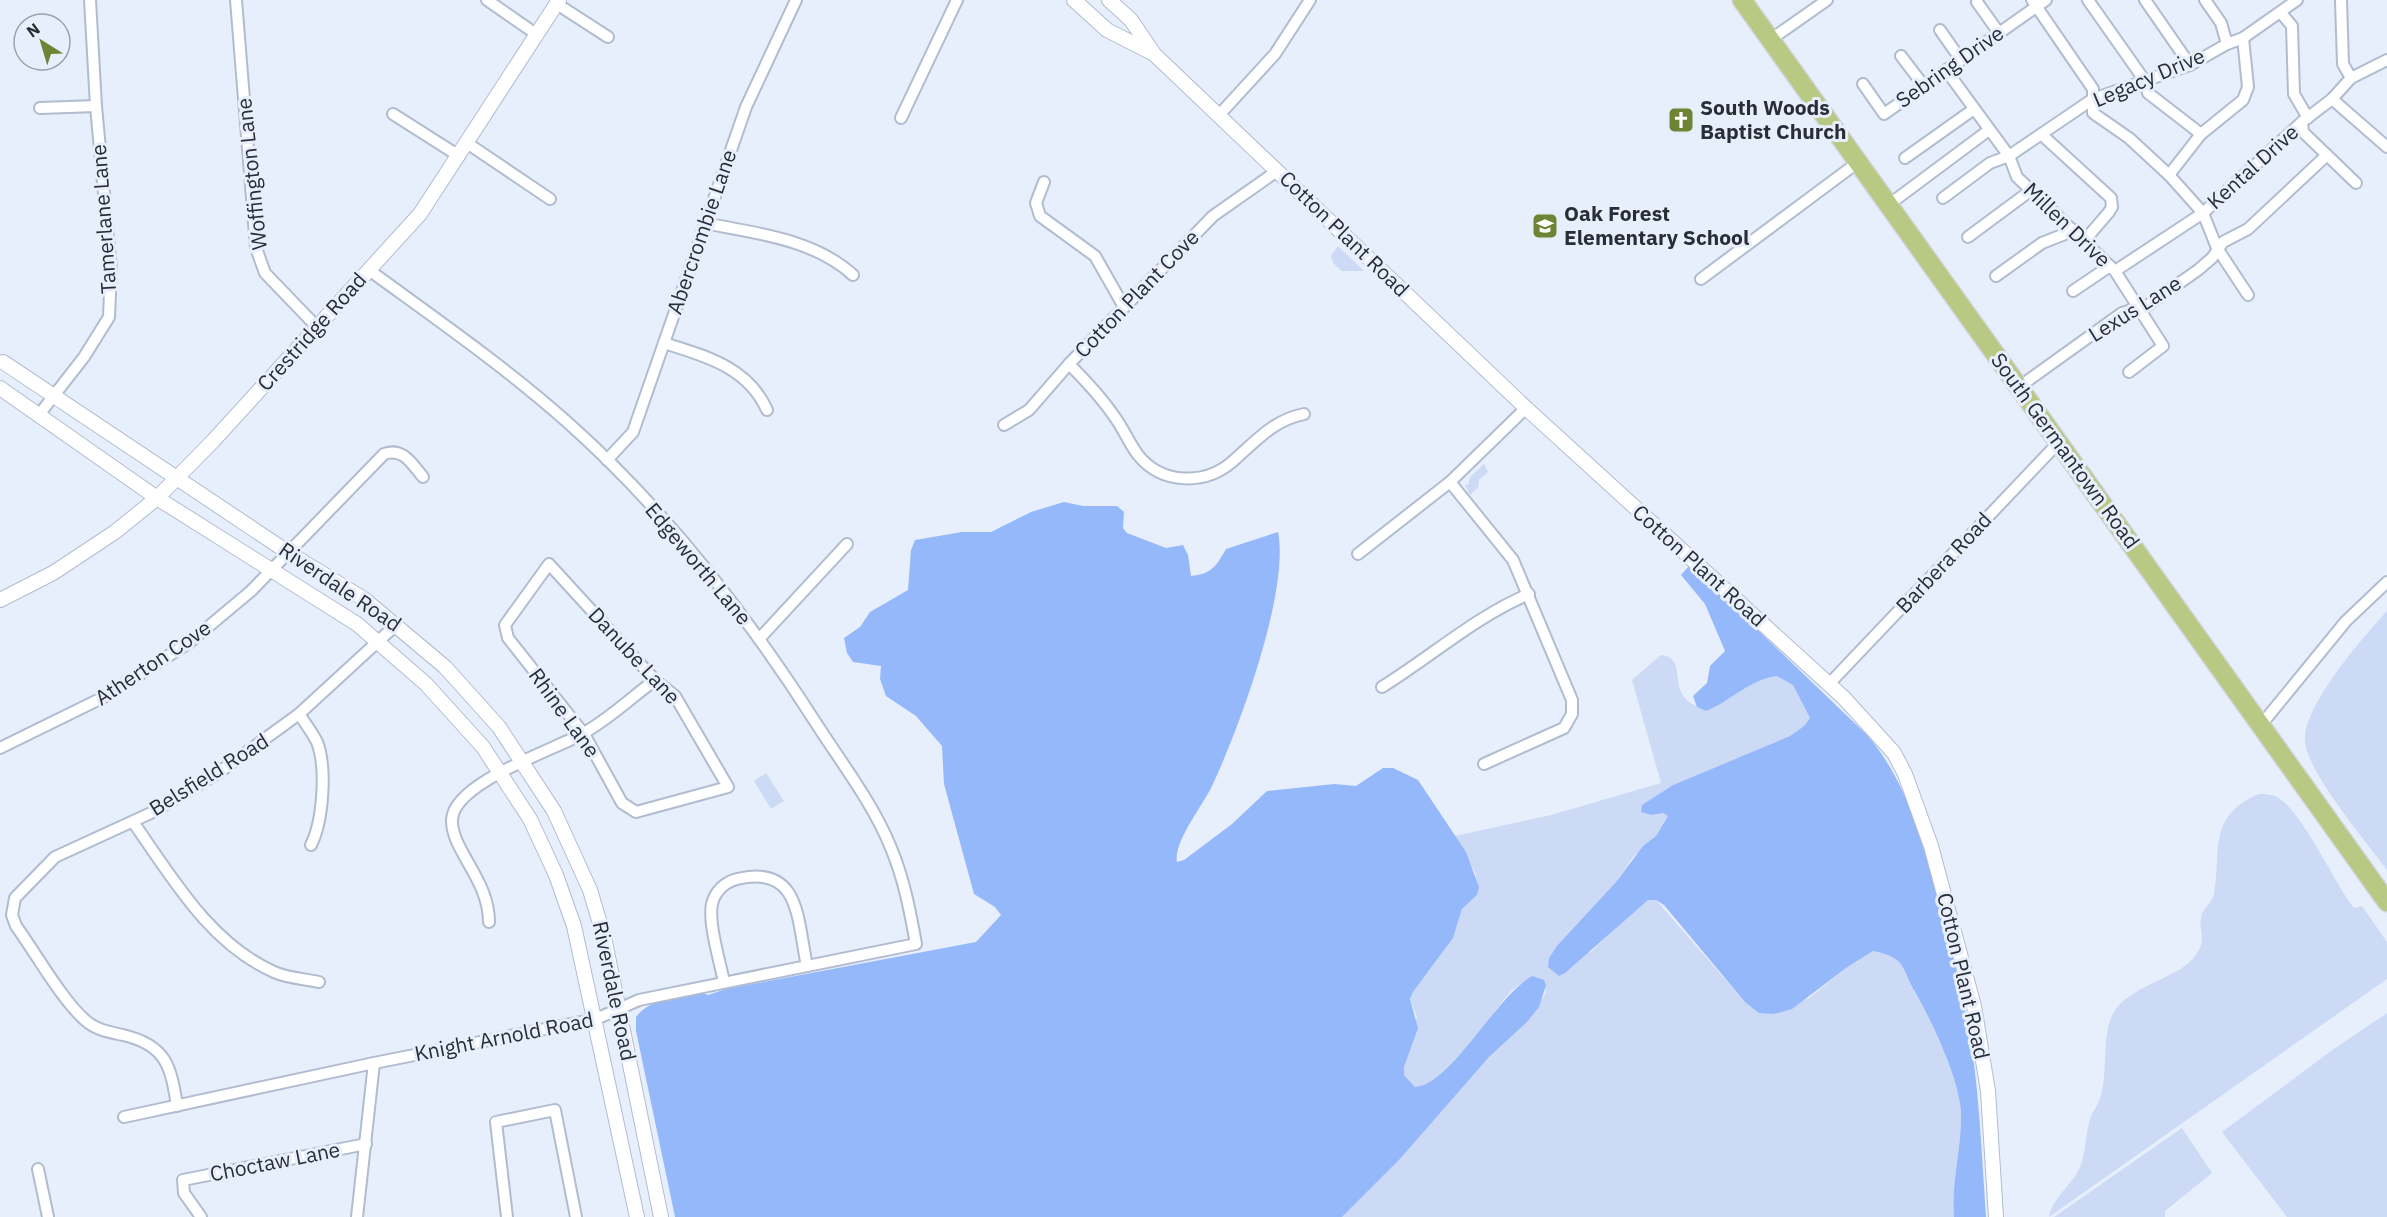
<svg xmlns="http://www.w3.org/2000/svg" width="2387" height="1217" font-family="'IBM Plex Sans',sans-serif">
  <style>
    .green { fill: #ccdaf6 }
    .forest { fill: #95b8fb }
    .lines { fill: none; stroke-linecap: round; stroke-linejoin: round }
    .minor-casing { stroke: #b1bcd0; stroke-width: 14 }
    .tertiary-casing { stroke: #b1bcd0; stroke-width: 16 }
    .primary-casing { stroke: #d0d1d3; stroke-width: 21 }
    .minor { stroke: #fff; stroke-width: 10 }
    .tertiary { stroke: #fff; stroke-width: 14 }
    .primary { stroke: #b8c983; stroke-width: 18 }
    .labels { text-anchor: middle; stroke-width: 6; stroke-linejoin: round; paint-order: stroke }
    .street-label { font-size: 21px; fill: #292d35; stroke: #e8effc }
    .poi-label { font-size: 21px; font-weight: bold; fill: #292d35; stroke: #e8effc; text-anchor: start }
  </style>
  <rect width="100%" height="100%" fill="#e8effc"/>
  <g class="green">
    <path d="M1338,246L1364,271H1342L1333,263L1331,256Z"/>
    <path d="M1484,464L1488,472L1479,480L1478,488L1470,495L1465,485H1468L1470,477Z"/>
    <path d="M2387,611V870C2366,841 2309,775 2305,742C2302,707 2363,637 2387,611Z"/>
    <path d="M1661,655C1683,656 1674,681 1682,694C1687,703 1697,706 1706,711L1755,681L1777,676L1793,684L1810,718L1804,726L1790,736L1673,785L1643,805L1652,815L1663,813L1668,816L1656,836L1633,857L1616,882L1549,958L1591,952L1640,904L1648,900H1656L1745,1002L1808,999L1846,968L1873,951C1882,953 1891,955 1898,961C1905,968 1907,977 1911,985C1929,1015 1959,1078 1961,1112C1962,1147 1951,1182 1954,1217H1342L1400,1159L1489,1057L1527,1022L1546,993L1543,980L1523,982L1512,990C1490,1014 1448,1084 1415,1087L1404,1075V1067L1417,1017L1410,999L1413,992L1453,938L1462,909L1477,895L1476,874L1455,836L1551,815L1661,783L1632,680Z"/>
    <path d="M766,773L784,801L771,809L754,781Z"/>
    <path d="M2259,794C2265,794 2271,794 2277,797C2302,811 2333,880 2351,904L2354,908L2362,906L2387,942V979L2049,1217C2053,1196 2072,1186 2080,1167C2086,1152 2085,1138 2089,1123C2091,1114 2097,1107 2100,1098C2109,1072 2100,1030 2116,1009C2138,980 2190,978 2201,945C2204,936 2199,927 2201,918C2202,908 2212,903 2214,894C2222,853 2206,816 2259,794Z"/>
    <path d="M2387,1013V1217H2287L2222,1132L2331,1051Z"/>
    <path d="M2182,1128L2212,1173L2165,1211V1217H2054Z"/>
  </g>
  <g class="forest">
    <path d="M1064,502L1083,506H1117L1124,512L1123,528L1127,533L1166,548L1183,545L1188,555L1191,576C1211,574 1216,567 1226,549L1278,532C1290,591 1238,732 1211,788C1202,806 1173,843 1177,862L1184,860L1232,824L1267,791L1334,784L1356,786L1383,768H1393L1418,780L1466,852L1479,887L1477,895L1462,909L1453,938L1413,992L1410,999L1418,1028L1404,1067V1075L1415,1087C1452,1084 1495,997 1532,976L1544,980L1546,985L1539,1007L1527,1022L1489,1057L1400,1159L1342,1217H675L636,1031V1017C652,997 680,996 703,993L708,995L726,989L976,942L1001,915L995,907L974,894L944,784L942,746L916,716L886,696L880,679L881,666L853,662L847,653L844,638L860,627L870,612L908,590L911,550L915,540L962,532H991L1031,512Z"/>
    <path d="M1690,565L1868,736C1904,779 1920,832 1934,885C1949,939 1964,994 1972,1049C1980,1105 1982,1161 1986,1217H1954C1951,1182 1962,1147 1961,1112C1959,1077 1929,1015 1911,985C1907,977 1905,968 1898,961C1891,955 1882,953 1873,951L1846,968L1792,1009L1774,1014L1759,1013L1745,1002L1664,905L1656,900H1648L1565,973L1559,976L1548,967L1549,958L1557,946L1616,882L1643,846L1656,836L1668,816L1663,813L1652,815L1641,812L1642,805L1673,785L1790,736L1804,726L1810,718L1793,685L1777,676C1748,680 1731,701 1706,711L1697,707L1693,696L1707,683L1710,666L1725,651L1705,604L1681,575Z"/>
  </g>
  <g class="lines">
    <g class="minor-casing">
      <g id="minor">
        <path d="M236,0L256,248L265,273L316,326"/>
        <path d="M487,0L536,34"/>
        <path d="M2032,0L2093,89V113L2129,138L2169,175L2203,213L2217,248L2248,295"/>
        <path d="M2088,0L2145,81L2148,93L2201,134"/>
        <path d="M2145,0L2190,65"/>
        <path d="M2205,0L2221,23L2227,44"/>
        <path d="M2341,0L2343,64L2351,78"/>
        <path d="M1977,2L1999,33"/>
        <path d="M557,4L608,37"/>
        <path d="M2281,13L2292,26L2294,94L2308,118"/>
        <path d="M1940,30L1961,60"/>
        <path d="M1770,40L1827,0"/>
        <path d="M1901,56L1924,86"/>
        <path d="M1946,70L2009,156L2017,177L2115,271L2163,346L2129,372"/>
        <path d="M1863,84L1884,114L2046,0"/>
        <path d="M2332,99L2387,147"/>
        <path d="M40,108L96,106"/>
        <path d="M393,114L459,156"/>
        <path d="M1220,114L1275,54L1310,0"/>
        <path d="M901,118L957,0"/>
        <path d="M2302,122L2303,132L2356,183"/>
        <path d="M2041,134L2111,198L2112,207L2109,212L2085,240"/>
        <path d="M467,143L550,199"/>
        <path d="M1905,158L1974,109"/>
        <path d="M2169,175L2201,134L2243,100L2248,87L2243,38"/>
        <path d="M1044,182L1036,203L1040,216L1095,256L1124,307"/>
        <path d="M1943,198L1990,163L2009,156L2093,99L2190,65L2227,44L2243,38L2297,0"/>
        <path d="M1887,206L1989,130"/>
        <path d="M704,223C755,233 814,239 853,275"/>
        <path d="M1968,237L2030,191"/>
        <path d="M2115,271L2203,213L2302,122L2332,99L2351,78L2387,60"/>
        <path d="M1996,276L2042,243L2075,230"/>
        <path d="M1701,279L1857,163"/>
        <path d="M2073,291L2110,266"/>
        <path d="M664,343C705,356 748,367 767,410"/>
        <path d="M1069,364C1085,380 1101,397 1114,416C1123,428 1129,443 1138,455C1162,485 1205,485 1232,462C1255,442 1273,420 1304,414"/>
        <path d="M2019,387L2122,313L2148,305L2198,270L2212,258L2223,242L2248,229L2327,155"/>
        <path d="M38,416L84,357L109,317L111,269L96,106L90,0"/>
        <path d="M1004,425L1029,410L1069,364L1213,216L1277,171"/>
        <path d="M607,460L633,432L746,107L796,0"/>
        <path d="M1450,482L1513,560L1572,700V714L1564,728L1484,764"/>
        <path d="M1358,554L1450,482L1526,408"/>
        <path d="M549,564L655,680L675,696L728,787L636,812L622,803L584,734L508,638L505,625Z"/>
        <path d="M759,639L847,544"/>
        <path d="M1829,684L2060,441"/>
        <path d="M1382,687C1432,656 1475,617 1529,594"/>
        <path d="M299,714C305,723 312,732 317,742C327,768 323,821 311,845"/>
        <path d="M2261,725L2346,621L2387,582"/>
        <path d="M0,748L106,696L190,642L251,591L384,454C403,447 412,464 423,477"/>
        <path d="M133,822C172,877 209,943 274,972C287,978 305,979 319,982"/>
        <path d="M489,922C489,879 451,850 452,820C453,783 553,750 582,734C608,720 632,697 655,680"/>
        <path d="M724,982C720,962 708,923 712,904C715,891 725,882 737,879C801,864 797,920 807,966"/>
        <path d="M177,1106C171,1066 166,1045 123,1035C109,1032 96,1030 85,1020C62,1000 35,952 16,926L12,915L15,898L55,857L153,812L218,773L299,714L397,624"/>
        <path d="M124,1117L374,1063L596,1019L639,1000L916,944C910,911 904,879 891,848C873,803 840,761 814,720C744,611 663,507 566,421C504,366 436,319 369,270"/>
        <path d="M38,1169L48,1217"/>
        <path d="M201,1217L184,1193L183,1180L366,1144"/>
        <path d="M357,1217L374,1063"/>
        <path d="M507,1217L496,1122L555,1110L576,1217"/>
      </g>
    </g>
    <g class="tertiary-casing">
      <g id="tertiary">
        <path d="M1074,0L1107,30L1152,53"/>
        <path d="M1109,0L1131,20L1154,54L1526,408L1844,698L1894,753L1905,774L1931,846L1974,1006L1988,1091L1996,1217"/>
        <path d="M3,362L289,553L364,599L445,667L499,727L554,811L590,890L604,937L661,1217"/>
        <path d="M0,388L157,498L357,624L426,684L483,747L530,819L556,875L574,926L637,1217"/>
        <path d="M0,600L53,573L115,532L157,498L213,441L420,214L559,0"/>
      </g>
    </g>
    <g class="primary-casing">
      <path id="primary" d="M1742,0L2387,902"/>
    </g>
    <use href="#minor" class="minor"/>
    <use href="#tertiary" class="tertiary"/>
    <use href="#primary" class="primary"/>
  </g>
  <defs>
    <g id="church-square" transform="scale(1.35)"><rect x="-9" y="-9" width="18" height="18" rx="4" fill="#6f8334" stroke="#e8effc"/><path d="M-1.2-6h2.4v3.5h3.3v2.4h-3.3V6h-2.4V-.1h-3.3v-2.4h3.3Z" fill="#fff"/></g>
    <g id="school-square" transform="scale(1.35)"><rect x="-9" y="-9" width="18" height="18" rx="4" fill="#6f8334" stroke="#e8effc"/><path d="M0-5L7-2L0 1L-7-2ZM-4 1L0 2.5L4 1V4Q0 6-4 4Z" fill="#fff"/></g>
  </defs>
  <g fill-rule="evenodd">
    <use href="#church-square" x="1681" y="120"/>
    <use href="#school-square" x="1545" y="226"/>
  </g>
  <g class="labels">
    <g class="street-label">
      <text transform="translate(1950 67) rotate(-35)" y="7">Sebring Drive</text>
      <text transform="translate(2149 78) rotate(-23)" y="7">Legacy Drive</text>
      <text transform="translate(2253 167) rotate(-42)" y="7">Kental Drive</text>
      <text transform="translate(252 174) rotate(-96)" y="7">Woffington Lane</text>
      <text transform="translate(104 219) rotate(-94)" y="7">Tamerlane Lane</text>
      <text transform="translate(2067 225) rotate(44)" y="7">Millen Drive</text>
      <text transform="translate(702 232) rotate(-71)" y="7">Abercrombie Lane</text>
      <text transform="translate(1344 234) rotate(44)" y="7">Cotton Plant Road</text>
      <text transform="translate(1137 294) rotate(-46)" y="7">Cotton Plant Cove</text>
      <text transform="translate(2135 309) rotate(-32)" y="7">Lexus Lane</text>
      <text transform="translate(312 332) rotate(-48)" y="7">Crestridge Road</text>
      <text transform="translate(2065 451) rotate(54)" y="7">South Germantown Road</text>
      <text transform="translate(1944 563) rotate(-47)" y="7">Barbera Road</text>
      <text transform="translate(698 564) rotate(50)" y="7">Edgeworth Lane</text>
      <text transform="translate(1699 566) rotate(42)" y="7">Cotton Plant Road</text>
      <text transform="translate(340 587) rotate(34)" y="7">Riverdale Road</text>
      <text transform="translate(634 656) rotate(47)" y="7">Danube Lane</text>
      <text transform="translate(153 663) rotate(-34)" y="7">Atherton Cove</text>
      <text transform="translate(564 713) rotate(54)" y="7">Rhine Lane</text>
      <text transform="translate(209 775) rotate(-32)" y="7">Belsfield Road</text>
      <text transform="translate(1963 976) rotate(77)" y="7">Cotton Plant Road</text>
      <text transform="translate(614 991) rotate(78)" y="7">Riverdale Road</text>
      <text transform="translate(504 1037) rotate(-11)" y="7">Knight Arnold Road</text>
      <text transform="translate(275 1162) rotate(-11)" y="7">Choctaw Lane</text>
    </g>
    <g class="poi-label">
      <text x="1700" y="115">South Woods<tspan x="1700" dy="24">Baptist Church</tspan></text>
      <text x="1564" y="221">Oak Forest<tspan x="1564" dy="24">Elementary School</tspan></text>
    </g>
  </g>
  <g transform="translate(42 42) rotate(323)"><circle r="28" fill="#e8effc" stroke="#9ca1ac" stroke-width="1.5"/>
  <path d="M0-4.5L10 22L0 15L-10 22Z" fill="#6f8334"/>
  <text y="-9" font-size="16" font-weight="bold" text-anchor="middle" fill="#292d35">N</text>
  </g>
</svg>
